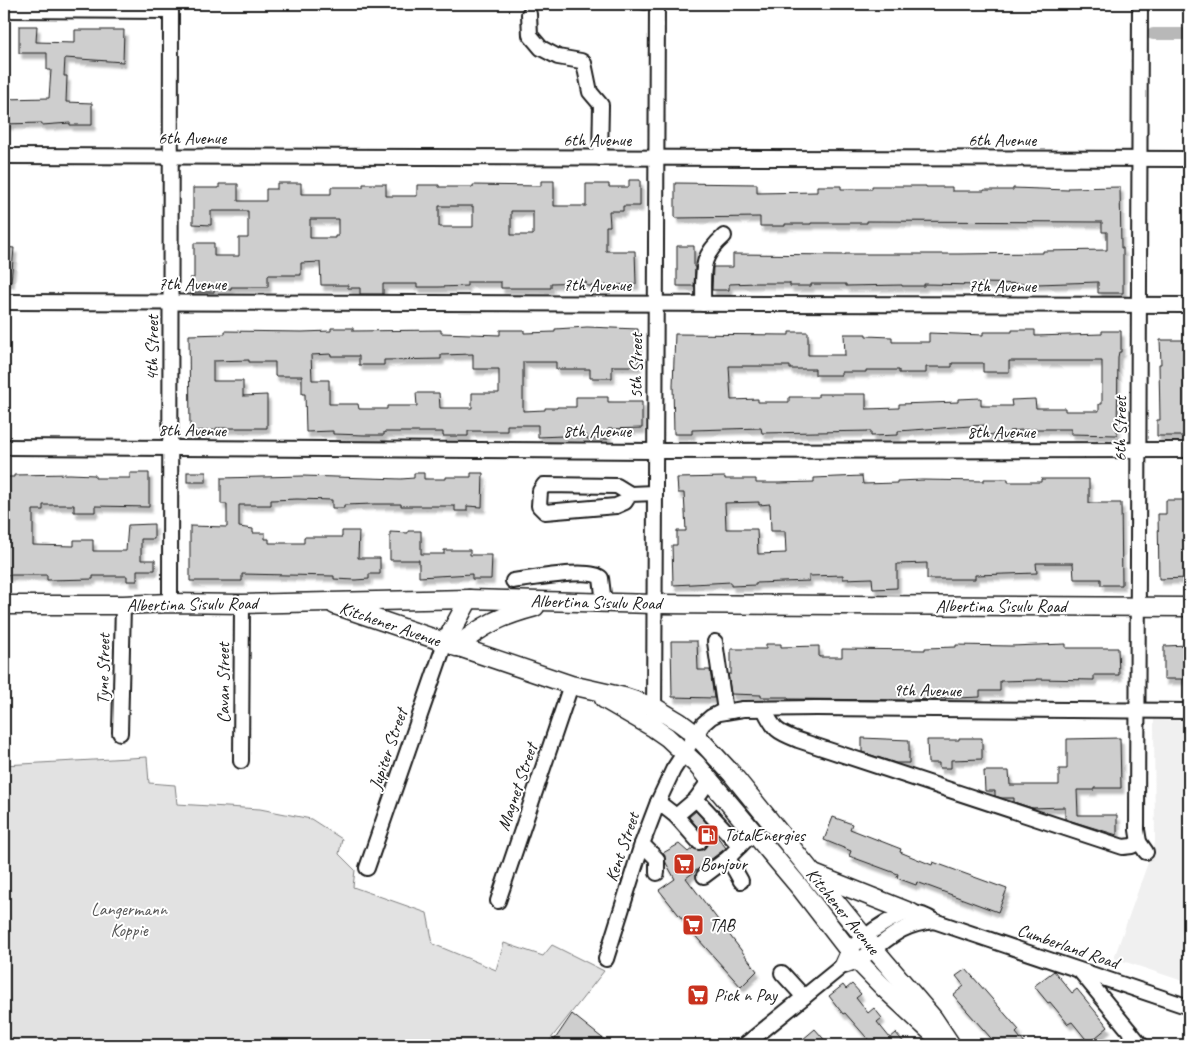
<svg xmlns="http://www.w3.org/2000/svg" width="1193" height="1049" font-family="Caveat,sans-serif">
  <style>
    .built { fill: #f0f0f0 }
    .green { fill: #e2e2e2; stroke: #7f7f7f }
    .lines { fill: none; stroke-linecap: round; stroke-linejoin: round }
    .stream { stroke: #7a7a7a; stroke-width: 4 }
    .canal { stroke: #b8b8b8; stroke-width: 12 }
    .building { fill: #cecece; stroke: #1c1c1c; fill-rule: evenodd; filter: url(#shadow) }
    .minor-casing { stroke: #1c1c1c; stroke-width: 18 }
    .major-casing { stroke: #1c1c1c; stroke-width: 21 }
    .minor { stroke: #fff; stroke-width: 14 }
    .major { stroke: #fff; stroke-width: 18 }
    .labels { text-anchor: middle; stroke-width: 4; stroke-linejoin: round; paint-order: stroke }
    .street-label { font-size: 18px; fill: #1c1c1c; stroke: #fff }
    .poi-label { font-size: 18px; fill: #1c1c1c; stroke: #fff; text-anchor: start }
    .park-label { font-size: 18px; fill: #575757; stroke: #fff }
  </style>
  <defs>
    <filter id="shadow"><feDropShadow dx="3" dy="5.5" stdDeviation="1" flood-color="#0004"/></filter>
  </defs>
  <rect width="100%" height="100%" fill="#fff"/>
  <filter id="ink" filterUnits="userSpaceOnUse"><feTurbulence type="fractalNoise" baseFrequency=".02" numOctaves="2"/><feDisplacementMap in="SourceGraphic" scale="10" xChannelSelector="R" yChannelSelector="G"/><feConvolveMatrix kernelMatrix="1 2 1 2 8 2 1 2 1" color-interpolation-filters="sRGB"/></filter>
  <g filter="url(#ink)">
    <path class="built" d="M1154,720L1189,721V983L1114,958L1155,843Z"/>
    <path class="green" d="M147,757L149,783L175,785L177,804L260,809L311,819L342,839L339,854L355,870L353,887L427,913L433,944L496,970L504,943L543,956L552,945L604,971L546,1045H4V765Z"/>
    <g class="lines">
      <path class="stream" d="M620,4L645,9"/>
      <path class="canal" d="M1153,34H1189"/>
    </g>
    <g class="building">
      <path d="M19,26H37L36,42L75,43V30H124L123,62L65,58L64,76H67L66,102L92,103V125H70V123L42,125V123L4,124V99L49,98L51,70H47V53H19Z"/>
      <path d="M629,180H640V206H623V211H609L610,226H606V251H635L636,284L587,286L586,282L551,283V288H501V282H467V286L439,287H417V284H383V294H360V288H348V285H321L320,262L301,263V275H268V287H231V289L214,288V292H190V278H194V243H214V256H239V238H248V211H211V225L193,224V188H219V184H238V201H266V189H277V183H301V194H331V187H363V184H386V196H417V185H439V187H473V185L541,186V181H554V206H586V184H609V187H629ZM439,206H473V227H439ZM511,211H533V235H511ZM310,219H338V236H335V238H310Z"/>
      <path d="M675,183L757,184V193L817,192V186H841V189H872V186H926V187H952V191H984V190H1013V188L1068,190V188L1120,187L1121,248H1123V293H1098V282L1037,284L981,283V285L924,284V286H902V285L846,286V284H811V286H790V283H757L729,284V290H712L713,267H733V254L845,255V254H959L1043,253V251L1107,250V232H1102V222L867,221V223H811V224H785V226H760V217L675,218Z"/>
      <path d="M677,246H694V267H695L694,286H677Z"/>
      <path d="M4,247L14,248L11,282L4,281Z"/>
      <path d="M587,327L638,329V366H612V378H590V369H556V362H523V411L545,410V408H557V407H576V397H608V402H642V428L608,429V439H587V435L538,437V425H507V431H468V436H443V432H384V435H364L333,434V431L306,432L305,394H302V376H275V362H249V360L213,361V381H243V396L267,395V428H216V430L190,431L189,335L225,334V331L302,332L331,331V328H353V331L441,330V333L500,335V330H524V333L555,332V329ZM331,354V356H359V365H384V360L441,359V355L473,354V369H499V393H472V408H440L439,393H416L417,406H387V409H359L358,404H329V380H312L311,355Z"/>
      <path d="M1012,330H1035V336L1102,334V331H1121V352H1119L1118,357L1117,435L1071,434V429H1036L1009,431L1010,434L985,435V425L898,431V435L871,436V431L762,433L761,428L692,430V434H674L673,385L675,334L789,335V332H808V355H845L844,334H866V336L892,337V342H929V333L983,335V332H1012ZM1009,361H1102V404H1099V411H1065V408H1036L1035,399L1011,400L1012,406H981V398L958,399V402L899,404V408L866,409V394H818V397H789V402H758V399L731,400L729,366H790V369H815V375H841V372H866V370H899V373H926V367H952V363H983V372H1009Z"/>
      <path d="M1160,340H1189V436H1157V420H1160L1159,364H1161Z"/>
      <rect x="187" y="472" width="19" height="10"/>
      <path d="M130,473H149V507L95,506V512H74V505H43V510H33V545L74,546V540H93V551H126L128,525L154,524V539H141V560H155V570H137V581H127V576H93V579L47,580V575H4V477H14V475L70,474L95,475V478H130Z"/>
      <path d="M414,473H424V479H446V477H471V473H483L482,507L467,506V511H455V506H401V504H374L344,505V508H332V500L297,499L271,500V505H239V527L253,529V533H265V539H269V543H304V537H342V531H359L358,558H380V574H369V579L355,580L334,579V576L242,574V581H190V526L227,527V504H221V478L303,476L401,479L414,478Z"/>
      <path d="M862,476L863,484L897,483V481L922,480L984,481V479H1008V482H1041V479H1089V503H1121L1122,585H1101V579H1074L1073,563H1036L1037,573L975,575V579H927V563L897,564V588L873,589L872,578L843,579V575L809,576V581L756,583V585L731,586V582L673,585L672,545H677V531H686L684,493H678L677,478L725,477V479H756V483H778L814,482V478ZM759,502V505L770,504L771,531H785L786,553L758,554L757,529H726L725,503Z"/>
      <path d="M1166,500H1186V517H1189V578L1159,579L1158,514H1166Z"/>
      <path d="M408,531H421V554H444V550H470V555H492L491,579H472V574L419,577V560H390V532L408,533Z"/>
      <path d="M671,641H697L698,670H710L714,698L672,697Z"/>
      <path d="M766,644H781V647L819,646V657H842V649L925,650V648L956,647V645L1011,646L1066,644V648H1118L1119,675H1094V680L1037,679V680L1000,681V691H980V697L909,700L788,699V697H761V695L731,694L728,674H731V649H766Z"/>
      <path d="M1189,645V679H1164V646Z"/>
      <path d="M862,738L909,740V763H896L862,752Z"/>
      <path d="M959,738H982V759L951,760V768H939V763H928L927,740H959Z"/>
      <path d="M1120,738L1121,788H1094V790H1077L1078,815H1117V835L1065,819V807L1032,808L1014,802V798H1002L995,796V791H985L984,771H1009L1010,785H1059V769H1067V739Z"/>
      <path d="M696,811L710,827L726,848L686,878L757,971L741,987L698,939L659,890L675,879L666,863L663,853L679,844L688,852L693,848L701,850L707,845L706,837L689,817Z"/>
      <path d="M833,817L852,824L850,829L901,849L900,852L932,865L933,862L1007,889L998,912L917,882L916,885L897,878L898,874L849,856L851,851L824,840Z"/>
      <path d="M966,969L1019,1030L1016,1033L1026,1045H997L953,995L964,986L956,976Z"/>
      <path d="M1054,971L1072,993L1077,989L1108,1027L1089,1043L1072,1022L1068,1024L1050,1002L1048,1003L1034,986Z"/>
      <path d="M852,984L861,994L856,998L868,1013L874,1008L882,1018L877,1022L890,1038L896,1033L906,1045H873L845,1013L843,1014L829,996L843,985L846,989Z"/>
      <path d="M572,1014L611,1045H551Z"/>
      <path d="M815,1029L829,1045H796Z"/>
    </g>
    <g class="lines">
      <g class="minor-casing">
        <g id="minor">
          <path d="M1140,4L1137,830L1139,842L1146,852"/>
          <path d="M4,10L171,11"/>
          <path d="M529,14L530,35L541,48L558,57L581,61L584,63L590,92L601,105L600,158"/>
          <path d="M4,156L1189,159"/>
          <path d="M4,302L1189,305"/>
          <path d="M703,304C704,271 698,259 724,236"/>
          <path d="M4,447L655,451L1189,450"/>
          <path d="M630,494L625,502L616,506L545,512L539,506L540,491L544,485L617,486L630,494L655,493"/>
          <path d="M513,581C531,579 590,567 601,578L604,603"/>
          <path d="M170,603L171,4"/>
          <path d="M715,642L725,711"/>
          <path d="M764,709C774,730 777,732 798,740L1123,847L1132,846L1139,842"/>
          <path d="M654,728L657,4"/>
          <path d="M120,733L123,605"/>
          <path d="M241,761L242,604"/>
          <path d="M696,799L740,846"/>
          <path d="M658,802L676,816L696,799L709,781"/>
          <path d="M676,816L699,842"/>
          <path d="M642,844L657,859V873"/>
          <path d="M728,858L741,881"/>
          <path d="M367,868L445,643"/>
          <path d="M704,876L728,858L753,833"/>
          <path d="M498,901L571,685"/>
          <path d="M606,959L642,844L658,802L673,770L703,724L711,717L719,713L743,709L816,708L1189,711"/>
          <path d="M841,967C844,961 846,954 850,950C856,942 866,936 874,930C895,916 911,905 934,921L1189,1007"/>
          <path d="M1080,971L1141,1045"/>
          <path d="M782,973L804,997"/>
          <path d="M745,1045L841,967C847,965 854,963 859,960C888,941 896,925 934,921"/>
        </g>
      </g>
      <g class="major-casing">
        <g id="major">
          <path d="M4,605H123L170,603L242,604L469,599L654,604L1189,607"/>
          <path d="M335,605L571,685L624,697L654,707L679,722L695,734L732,774L869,943L933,1018L951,1045"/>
          <path d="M445,643L469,599"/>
          <path d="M456,647C483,625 501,616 535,607"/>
          <path d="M604,699L654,728L667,737L696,764L802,890L853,956L885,989L943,1043"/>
          <path d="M814,874L912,913"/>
        </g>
      </g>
      <use href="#minor" class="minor"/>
      <use href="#major" class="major"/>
    </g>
  </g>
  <defs>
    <g id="fuel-square" transform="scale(1.125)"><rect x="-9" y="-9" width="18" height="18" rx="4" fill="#c8321e" stroke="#fff"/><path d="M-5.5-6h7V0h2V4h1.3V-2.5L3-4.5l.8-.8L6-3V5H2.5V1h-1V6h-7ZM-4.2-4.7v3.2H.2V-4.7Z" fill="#fff"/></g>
    <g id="supermarket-square" transform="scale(1.125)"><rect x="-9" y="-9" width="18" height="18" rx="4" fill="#c8321e" stroke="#fff"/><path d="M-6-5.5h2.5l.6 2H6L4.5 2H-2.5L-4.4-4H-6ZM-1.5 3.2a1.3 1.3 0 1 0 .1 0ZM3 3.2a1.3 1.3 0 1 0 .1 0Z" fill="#fff"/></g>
  </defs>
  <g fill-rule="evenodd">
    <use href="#fuel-square" x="708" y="835"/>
    <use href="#supermarket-square" x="684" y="864"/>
    <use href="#supermarket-square" x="693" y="925"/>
    <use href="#supermarket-square" x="698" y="995"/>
  </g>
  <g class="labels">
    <g class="street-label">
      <text x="192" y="144">6th Avenue</text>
      <text x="597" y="146">6th Avenue</text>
      <text x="1002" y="146">6th Avenue</text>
      <text x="192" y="290">7th Avenue</text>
      <text x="597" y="291">7th Avenue</text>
      <text x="1002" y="292">7th Avenue</text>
      <text transform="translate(152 348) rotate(-90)" y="6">4th Street</text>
      <text transform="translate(636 366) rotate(-90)" y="6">5th Street</text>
      <text transform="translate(1120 429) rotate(-90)" y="6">6th Street</text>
      <text transform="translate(192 430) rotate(1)" y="6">8th Avenue</text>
      <text x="597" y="437">8th Avenue</text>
      <text x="1001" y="438">8th Avenue</text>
      <text transform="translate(596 602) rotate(1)" y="6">Albertina Sisulu Road</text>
      <text transform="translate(192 604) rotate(-1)" y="6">Albertina Sisulu Road</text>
      <text x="1001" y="612">Albertina Sisulu Road</text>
      <text transform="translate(390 624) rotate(19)" y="6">Kitchener Avenue</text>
      <text transform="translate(103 669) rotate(-89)" y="6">Tyne Street</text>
      <text transform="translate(223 683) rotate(-90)" y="6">Cavan Street</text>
      <text transform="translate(927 690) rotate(1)" y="6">9th Avenue</text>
      <text transform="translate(388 749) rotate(-71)" y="6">Jupiter Street</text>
      <text transform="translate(517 787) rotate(-71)" y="6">Magnet Street</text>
      <text transform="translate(622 847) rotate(-71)" y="6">Kent Street</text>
      <text transform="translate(843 911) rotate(51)" y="6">Kitchener Avenue</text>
      <text transform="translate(1068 946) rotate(19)" y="6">Cumberland Road</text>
    </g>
    <g class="poi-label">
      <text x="724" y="841">TotalEnergies</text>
      <text x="700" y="870">Bonjour</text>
      <text x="709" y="931">TAB</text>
      <text x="714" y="1001">Pick n Pay</text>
    </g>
    <g class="park-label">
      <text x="129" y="915">Langermann<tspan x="129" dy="21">Koppie</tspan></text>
    </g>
  </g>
  <rect width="1193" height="1049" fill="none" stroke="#fff" stroke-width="20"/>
  <rect x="10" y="10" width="1173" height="1029" fill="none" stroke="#1c1c1c" stroke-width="2" filter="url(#ink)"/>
</svg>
